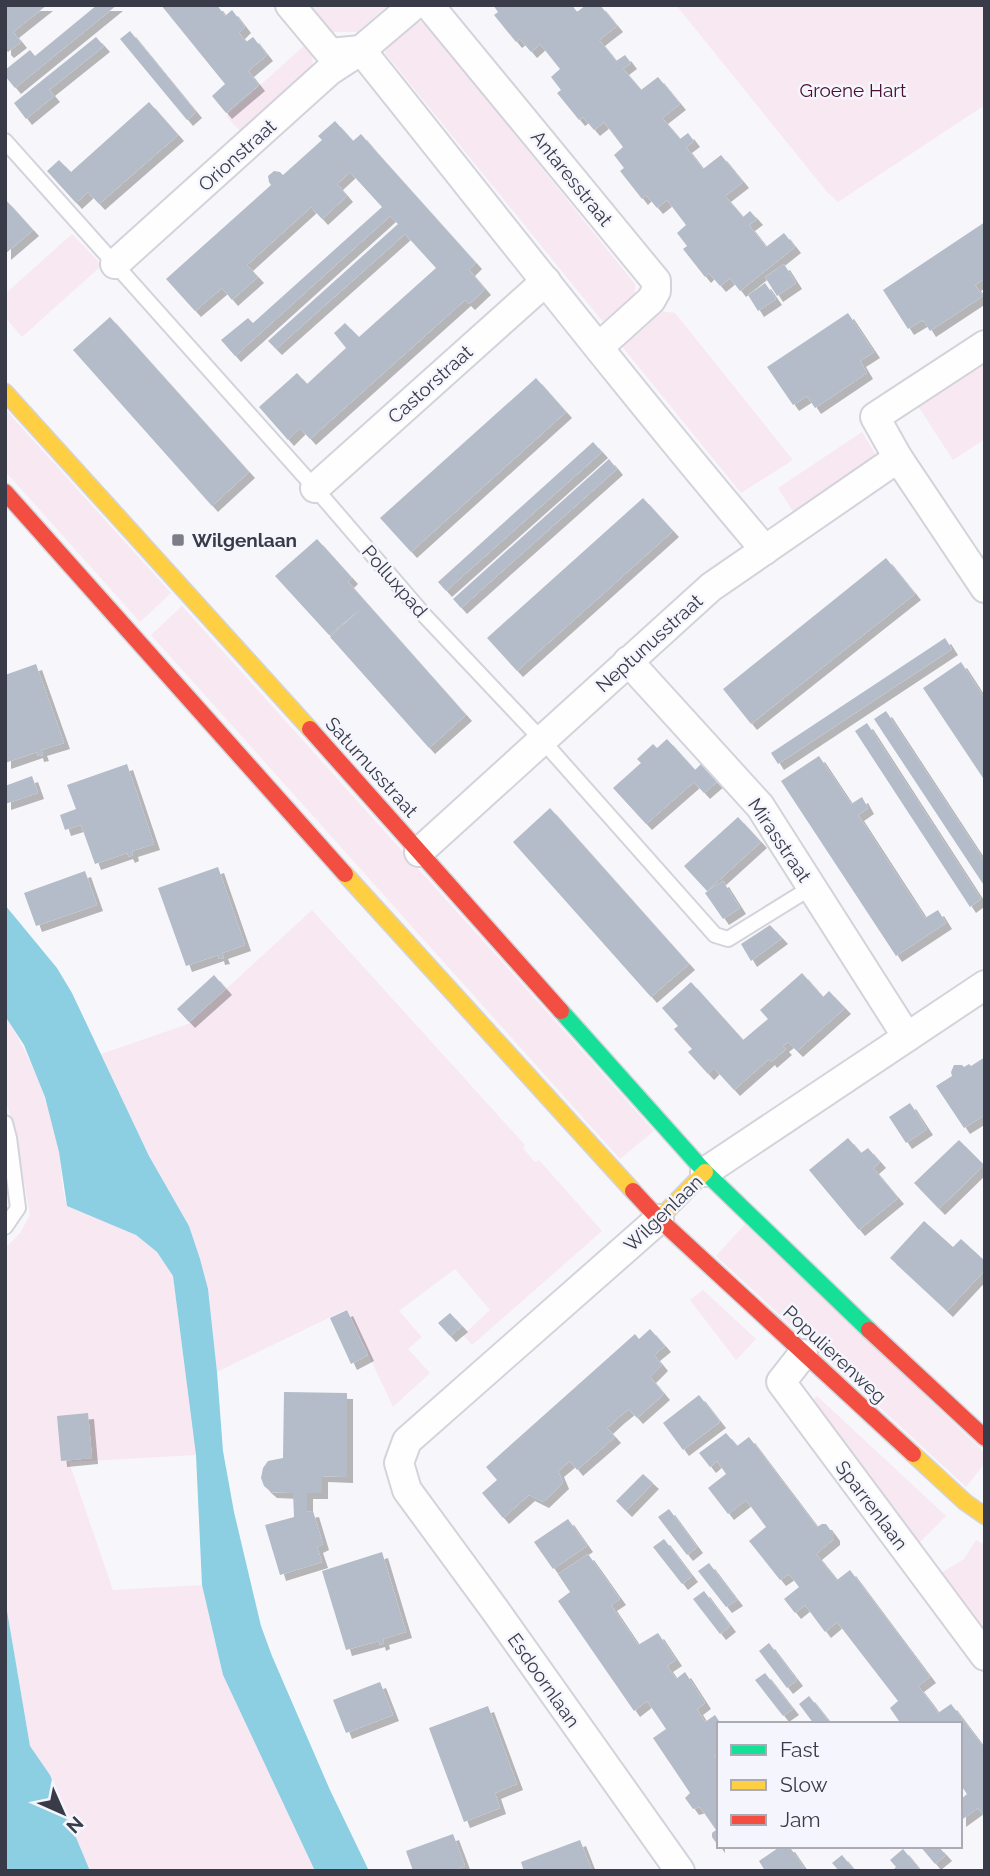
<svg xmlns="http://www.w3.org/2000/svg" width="990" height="1876" font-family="Raleway,sans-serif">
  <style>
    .green { fill: #f8e8f1 }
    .water { fill: #8ccee2 }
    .building { fill: #b3bcc8; filter: url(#shadow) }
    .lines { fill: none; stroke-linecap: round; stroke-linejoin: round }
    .lane-casing { stroke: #d3d3db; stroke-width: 18 }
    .street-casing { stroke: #d3d3db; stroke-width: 32 }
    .fast-casing { stroke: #d3d3db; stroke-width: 19 }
    .slow-casing { stroke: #d3d3db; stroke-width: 19 }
    .jam-casing { stroke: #d3d3db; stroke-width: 19 }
    .lane { stroke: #fefefe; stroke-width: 14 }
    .street { stroke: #fefefe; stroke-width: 28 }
    .fast { stroke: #16e098; stroke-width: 16 }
    .slow { stroke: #ffcf43; stroke-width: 16 }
    .jam { stroke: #f24e42; stroke-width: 16 }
    .poi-dot { fill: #7c7d87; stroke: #f5f6fd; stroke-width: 2.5 }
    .labels { text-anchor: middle; stroke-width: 5; stroke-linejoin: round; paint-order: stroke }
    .park-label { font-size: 19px; fill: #4c0d32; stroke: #f5f6fd }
    .street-label { font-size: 19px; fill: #3a3b49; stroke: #f5f6fd }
    .poi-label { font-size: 19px; font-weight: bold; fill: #3a3b49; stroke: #f5f6fd; text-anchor: start }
  </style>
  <defs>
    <filter id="shadow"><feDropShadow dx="6" dy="6" stdDeviation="0" flood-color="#0004"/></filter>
  </defs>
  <rect width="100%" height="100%" fill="#f7f7fb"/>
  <g class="green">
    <path d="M310,5H389L357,32H332Z"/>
    <path d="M676,5H985V105L838,202L827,192Z"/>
    <path d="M410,21L424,22L635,284V297L603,322L385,53L386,41Z"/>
    <path d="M306,44C313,53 314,61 311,72L244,135L226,116Z"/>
    <path d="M72,234L102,265L22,337L5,317V294Z"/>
    <path d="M660,311L675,313L793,460L741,493L620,344Z"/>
    <path d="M985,363V439L953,460L918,406Z"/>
    <path d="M5,409L171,593L140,622L5,471Z"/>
    <path d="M862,432L878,458L794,513L778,488Z"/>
    <path d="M182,606L654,1131L620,1159L151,635Z"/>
    <path d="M312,910L525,1145L523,1148L535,1162L539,1160L602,1231L472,1345L463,1335L490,1310L455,1269L399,1311L422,1337L408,1349L430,1373L393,1407L347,1309L217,1372L208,1289L189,1226L149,1156L101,1054L188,1024Z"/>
    <path d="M5,1016C32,1058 50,1103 59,1152C62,1170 61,1189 67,1206L136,1235L157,1252L173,1276L196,1455L69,1462L113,1590L202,1585L223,1675L315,1871H90L50,1775L30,1746L5,1599V1248L20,1233L30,1215L16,1136L5,1097Z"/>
    <path d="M745,1224L985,1453V1463L966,1487L716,1256Z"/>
    <path d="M703,1290L756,1339L736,1360L690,1300Z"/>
    <path d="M817,1396L946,1516L919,1543L814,1405V1399Z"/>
    <path d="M976,1540L985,1545V1631L941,1573L964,1559Z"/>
  </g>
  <g class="water">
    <path d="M5,905L57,968L72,993L149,1156L189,1226L200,1259L208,1289L217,1372L223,1451L234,1512L261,1626L272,1656L330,1790L369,1871H315L223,1675L202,1585L196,1455L173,1276L157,1252L136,1235L67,1206L59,1152L45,1097L24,1045L5,1016Z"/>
    <path d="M5,1599L30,1746L50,1775L90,1871H5Z"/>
  </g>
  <g class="building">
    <path d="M5,5H47L13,32L21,42L8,52L5,49Z"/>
    <path d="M97,5H117L15,88L5,76V70L30,50L35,56Z"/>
    <path d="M161,5H217L225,16L232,10L245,27L239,33L246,42L253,37L267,55L248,71L259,85L226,113L212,96L225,84Z"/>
    <path d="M493,5H572L577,12L586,5H600L617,26L599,40L616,61L625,55L631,63L623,69L641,90L658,77L680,104L662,118L680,139L688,133L694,141L686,147L703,169L721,155L743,182L725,196L743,217L750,211L757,219L749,225L766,247L784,233L795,247L740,291L730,278L720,286L709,273L705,277L683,249L687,246L677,233L686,225L667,200L657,208L646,195L642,199L620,171L624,168L614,155L623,147L604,122L594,130L583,117L579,120L557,93L561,90L551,77L560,69L540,44L531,52L520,39L516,42L494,15L498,12Z"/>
    <path d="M130,31L196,112L187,120L120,39Z"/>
    <path d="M96,37L104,46L49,90L54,96L26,119L14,103Z"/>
    <path d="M149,102L178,135L99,204L88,192L76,203L47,171L59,160L71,172Z"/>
    <path d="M335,121L353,141L361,134L372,147L476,263L469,270L485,289L469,304L465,300L310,439L300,428L288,440L259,407L297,373L307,384L346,348L334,333L345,323L359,337L436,268L405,234L276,349L268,341L398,224L390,216L235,356L221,340L248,318L253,323L382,207L350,172L337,184L347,196L322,219L311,207L247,265L258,277L232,300L222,288L195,311L166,279L271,185L269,182L268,176L274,171L280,172L283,175L322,140L318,136Z"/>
    <path d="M5,199L33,230L5,254Z"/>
    <path d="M985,222V278L975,285L983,296L930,331L923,320L908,329L883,290Z"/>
    <path d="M784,264L796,283L777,296L765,277Z"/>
    <path d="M765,283L776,299L758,311L748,295Z"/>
    <path d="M848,313L874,352L860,361L867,373L815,408L807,396L793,405L767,367Z"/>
    <path d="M110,317L249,472L212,506L73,350Z"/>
    <path d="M536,378L566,412L411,552L380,518Z"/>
    <path d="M593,442L602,452L446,591L438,582Z"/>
    <path d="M609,459L617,469L461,608L453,599Z"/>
    <path d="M643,498L673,531L517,671L487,638Z"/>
    <path d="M317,539L352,578L348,582L466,715L429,748L330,637L364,606L329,635L275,576Z"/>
    <path d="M886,558L915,594L751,724L723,689Z"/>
    <path d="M945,638L952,649L778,764L771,753Z"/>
    <path d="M961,662L985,699V781L923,688Z"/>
    <path d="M36,664L64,743L41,750L43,755L38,756L37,752L5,763V675Z"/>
    <path d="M886,711L985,862V887L874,719Z"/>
    <path d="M867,723L981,899L970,907L855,731Z"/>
    <path d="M667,739L695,770L703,762L719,780L704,793L694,782L646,824L613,788L641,763L637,759L653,744L657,748Z"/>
    <path d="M819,756L851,804L862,797L868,808L858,815L925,918L938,910L946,923L896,956L781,781Z"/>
    <path d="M127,764L154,844L132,851L133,855L129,857L127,853L95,864L81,825L65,830L60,815L76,809L67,785Z"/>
    <path d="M32,776L38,793L5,804V786Z"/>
    <path d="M550,808L689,964L651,997L513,842Z"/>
    <path d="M738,817L761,842L707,891L684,866Z"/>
    <path d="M218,867L245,945L222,953L224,958L219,959L218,955L186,966L158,888Z"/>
    <path d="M85,871L97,905L36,926L24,893Z"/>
    <path d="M723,881L740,908L723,919L705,893Z"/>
    <path d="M770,925L782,938L751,961L741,944Z"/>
    <path d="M802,973L823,997L829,991L845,1008L797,1051L788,1042L783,1046L786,1049L771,1062L769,1059L734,1090L714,1068L708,1074L688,1052L692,1049L674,1029L678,1026L662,1008L691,982L743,1040L768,1019L760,1010Z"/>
    <path d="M214,975L226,989L189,1022L177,1009Z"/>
    <path d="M985,1057V1115L964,1128L936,1086L952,1076L951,1072L954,1065H962L964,1067L969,1064L971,1066Z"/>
    <path d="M910,1103L927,1129L906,1143L889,1117Z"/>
    <path d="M848,1138L861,1153L868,1148L880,1162L873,1168L898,1198L859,1230L809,1170Z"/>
    <path d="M959,1140L984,1165L939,1209L914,1183Z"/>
    <path d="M924,1221L953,1247L961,1239L985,1261V1270L947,1311L890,1258Z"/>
    <path d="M347,1310L368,1355L351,1364L330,1318Z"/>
    <path d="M450,1313L462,1326L450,1336L438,1323Z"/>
    <path d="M650,1329L665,1346L654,1355L662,1365L650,1377L664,1394L637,1418L629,1409L619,1417L607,1428L615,1437L577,1470L570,1461L558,1471L563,1483L543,1502L529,1495L503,1518L482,1493L497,1480L486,1467L635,1334L639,1339Z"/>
    <path d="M284,1392L347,1393V1477L322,1476V1493H307V1512L313,1511L323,1544L317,1547L322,1562L280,1575L265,1525L294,1517L293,1493L271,1492L264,1486L261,1478L263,1468L268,1461L283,1458Z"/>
    <path d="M699,1395L720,1422L683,1450L663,1423Z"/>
    <path d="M88,1413L92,1458L61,1461L57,1416Z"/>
    <path d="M726,1433L737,1446L749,1437L817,1527L822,1524H826L834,1535V1539L816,1554L837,1580L850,1570L930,1677L918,1686L928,1699L938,1713L951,1704L985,1749V1817L978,1808L960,1821V1800L967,1794L960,1784V1724H901L890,1708L898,1701L837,1622L825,1632L805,1605L795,1613L784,1599L799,1587L789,1574L780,1580L749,1541L766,1527L746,1500L728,1514L708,1488L726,1474L717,1461L710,1467L699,1453Z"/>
    <path d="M643,1474L653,1483L626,1511L616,1501Z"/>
    <path d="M669,1509L697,1547L687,1555L658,1517Z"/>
    <path d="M568,1519L587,1546L553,1569L534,1542Z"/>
    <path d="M664,1539L692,1576L682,1584L653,1547Z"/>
    <path d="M382,1552L406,1632L383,1639L384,1643L380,1645L379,1641L346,1650L322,1571Z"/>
    <path d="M588,1554L620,1599L611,1605L638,1645L658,1633L676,1660L667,1666L676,1679L685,1672L705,1703L697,1709L705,1722L715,1715L721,1724H719V1752L714,1755L719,1762V1847L712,1837V1833L716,1830L700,1807L693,1809L685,1798L690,1793L653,1738L666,1729L647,1701L634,1711L558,1601L570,1592L558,1574Z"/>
    <path d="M709,1563L737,1600L726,1607L698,1571Z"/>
    <path d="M704,1591L730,1626L720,1634L693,1599Z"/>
    <path d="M769,1643L797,1680L787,1688L759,1651Z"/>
    <path d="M765,1673L793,1709L783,1716L755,1680Z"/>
    <path d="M380,1682L393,1715L346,1733L333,1700Z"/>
    <path d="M809,1696L824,1715L831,1724H814L799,1704Z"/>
    <path d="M488,1706L517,1784L495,1793L500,1808L464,1822L429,1728Z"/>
    <path d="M453,1834L465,1866L453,1871H413L406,1851Z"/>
    <path d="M580,1840L592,1871H524L521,1862Z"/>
    <path d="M781,1846H789L804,1868L801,1871H765L759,1861Z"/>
    <path d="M920,1846H938L946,1855L935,1864Z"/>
    <path d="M903,1849L921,1871H892L896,1867L890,1860Z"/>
    <path d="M842,1855L855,1871H839L832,1863Z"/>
  </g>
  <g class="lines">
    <g class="lane-casing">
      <g id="lane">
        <path d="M5,141L315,488L425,616L542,740L715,935L728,939L812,887"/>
        <path d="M5,1123L9,1138L18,1208L5,1227"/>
      </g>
    </g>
    <g class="street-casing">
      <g id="street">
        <path d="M290,5L330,53L361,50"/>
        <path d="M429,5L656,281V291L651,300L599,347"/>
        <path d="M361,50C495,217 627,387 765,550"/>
        <path d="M115,264L329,71L361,50L414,5"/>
        <path d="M898,458L875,417L985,345"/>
        <path d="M315,488L546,281"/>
        <path d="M628,661L760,806L907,1037"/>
        <path d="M419,852L711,587L898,458L985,588"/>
        <path d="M705,1172L985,985"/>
        <path d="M659,1219L407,1441L399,1463L407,1490L495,1610L680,1871"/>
        <path d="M803,1354L781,1382L985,1656"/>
      </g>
    </g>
    <g class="fast-casing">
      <path id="fast" d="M561,1011L705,1172L869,1330"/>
    </g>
    <g class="slow-casing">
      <g id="slow">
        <path d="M5,392L310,729"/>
        <path d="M345,874L633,1191"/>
        <path d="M659,1219L705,1172"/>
        <path d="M913,1454L965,1502L985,1516"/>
      </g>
    </g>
    <g class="jam-casing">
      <g id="jam">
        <path d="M5,492L345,874"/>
        <path d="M310,729L561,1011"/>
        <path d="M633,1191L659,1219L913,1454"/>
        <path d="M869,1330L985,1438"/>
      </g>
    </g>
    <use href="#lane" class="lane"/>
    <use href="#street" class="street"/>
    <use href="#fast" class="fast"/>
    <use href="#slow" class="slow"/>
    <use href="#jam" class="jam"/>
  </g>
  <rect class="poi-dot" x="171" y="533" width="14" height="14" rx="3.5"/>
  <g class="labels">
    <g class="park-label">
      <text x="853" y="97">Groene Hart</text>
    </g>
    <g class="street-label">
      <text transform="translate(237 155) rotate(-42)" y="7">Orionstraat</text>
      <text transform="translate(572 178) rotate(51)" y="7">Antaresstraat</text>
      <text transform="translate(430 384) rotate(-42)" y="7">Castorstraat</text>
      <text transform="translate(395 581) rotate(49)" y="7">Polluxpad</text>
      <text transform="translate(649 643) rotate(-42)" y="7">Neptunusstraat</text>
      <text transform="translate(372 767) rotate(48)" y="7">Saturnusstraat</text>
      <text transform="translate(780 840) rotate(56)" y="7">Mirasstraat</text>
      <text transform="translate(663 1213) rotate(-44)" y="7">Wilgenlaan</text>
      <text transform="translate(835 1354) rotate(43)" y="7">Populierenweg</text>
      <text transform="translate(872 1505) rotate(53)" y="7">Sparrenlaan</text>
      <text transform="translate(544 1680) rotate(55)" y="7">Esdoornlaan</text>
    </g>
    <g class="poi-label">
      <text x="192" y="547">Wilgenlaan</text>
    </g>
  </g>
  <rect width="990" height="1876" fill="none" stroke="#3a3b49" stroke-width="14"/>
  <rect x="717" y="1722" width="245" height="126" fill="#f5f6fd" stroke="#aaabb5" stroke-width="2"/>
  <rect x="731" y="1745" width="35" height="10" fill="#16e098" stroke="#aaabb5" stroke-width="2"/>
  <text x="780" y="1757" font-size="21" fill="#3a3b49">Fast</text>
  <rect x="731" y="1780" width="35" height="10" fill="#ffcf43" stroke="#aaabb5" stroke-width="2"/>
  <text x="780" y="1792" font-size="21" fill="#3a3b49">Slow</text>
  <rect x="731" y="1815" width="35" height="10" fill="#f24e42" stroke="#aaabb5" stroke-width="2"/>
  <text x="780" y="1827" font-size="21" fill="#3a3b49">Jam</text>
  <g transform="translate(63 1813) rotate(135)" stroke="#f5f6fd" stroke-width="5" paint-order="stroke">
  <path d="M0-5L12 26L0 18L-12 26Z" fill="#3a3b49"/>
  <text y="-10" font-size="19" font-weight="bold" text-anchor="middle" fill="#3a3b49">N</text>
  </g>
</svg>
